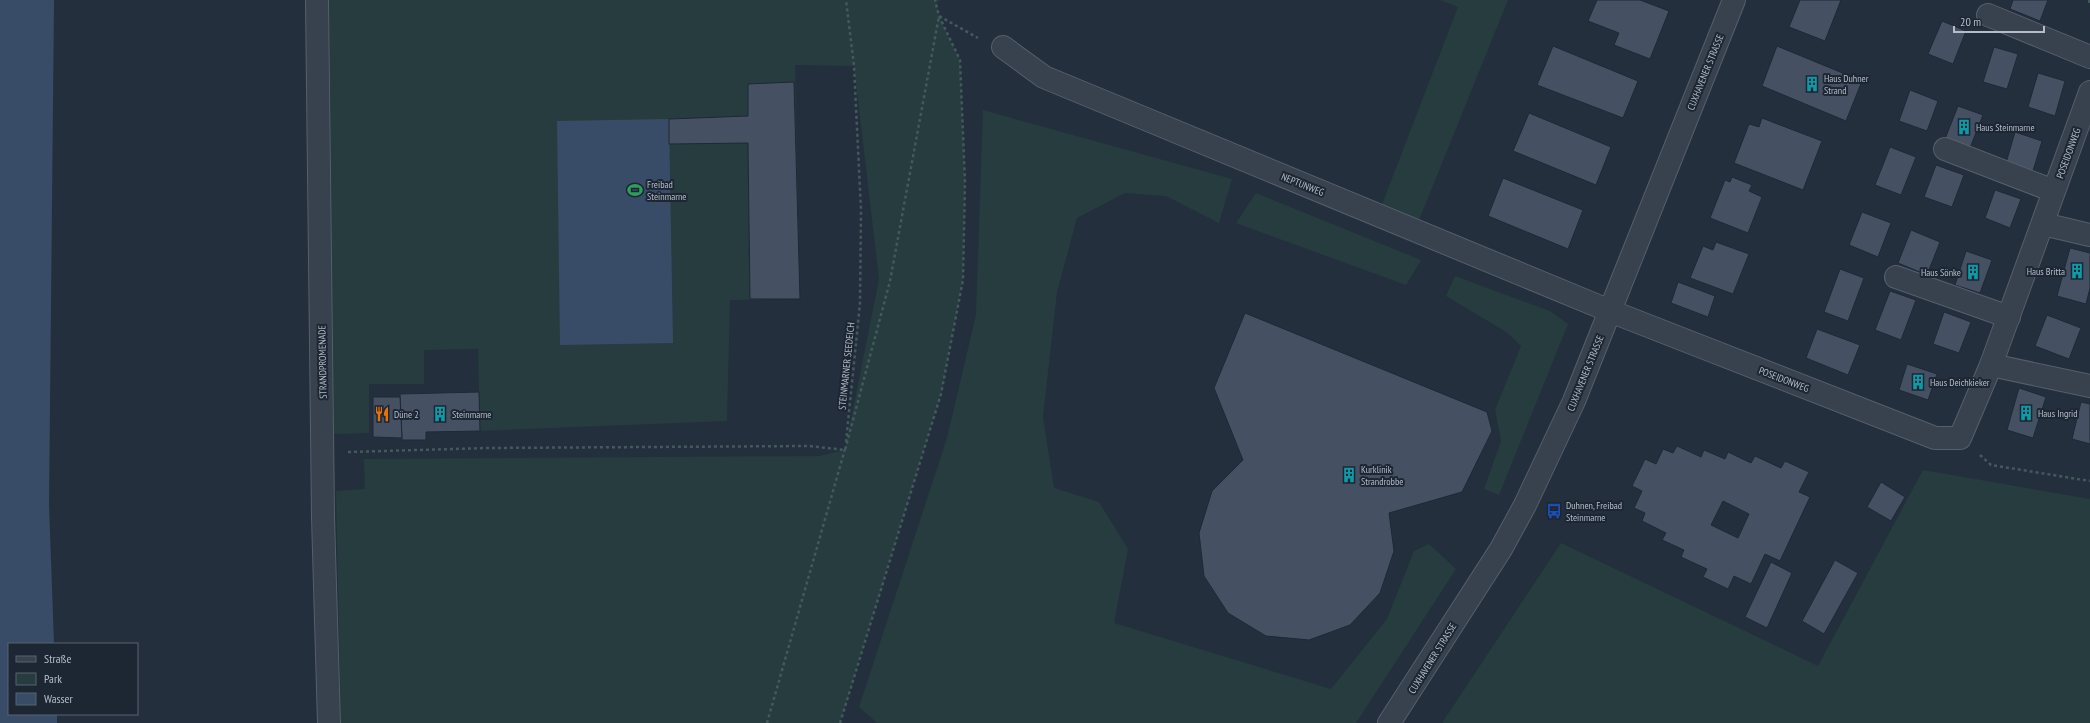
<svg xmlns="http://www.w3.org/2000/svg" width="2090" height="723" font-family="'PT Sans Narrow',sans-serif">
  <style>
    .green { fill: #263c3f }
    .water { fill: #394c67 }
    .building { fill: #455162; stroke: #1f2835; fill-rule: evenodd }
    .lines { fill: none; stroke-linecap: round; stroke-linejoin: round }
    .minor-casing { stroke: #565f6c; stroke-width: 24 }
    .path { stroke: #44595c; stroke-width: 2.5; stroke-dasharray: 3 3; stroke-linecap: butt }
    .minor { stroke: #38414e; stroke-width: 22 }
    .labels { text-anchor: middle; stroke-width: 4; stroke-linejoin: round; paint-order: stroke }
    .street-label { font-size: 10px; fill: #b4bcc9; stroke: #1d2633 }
    .poi-label { font-size: 10px; fill: #b4bcc9; stroke: #1d2633; text-anchor: start }
  </style>
  <rect width="100%" height="100%" fill="#242f3e"/>
  <g class="green">
    <path d="M329,0H941L937,2L939,16L960,60L965,182L963,280L941,394L840,723H341L336,491L365,489L364,459L819,456L845,450L879,279L854,66L795,65L800,299L730,300L727,421L480,431L478,349L424,350V384H369V433L334,434Z"/>
    <path d="M1440,0H1508L1415,230L1378,215L1458,7Z"/>
    <path d="M983,110L1232,179L1219,223L1166,196L1125,193L1077,218L1057,292L1043,417L1054,488L1099,502L1128,549L1114,623L1331,689L1387,619L1414,551L1429,544L1456,569L1356,723H877L859,707L947,438L976,315Z"/>
    <path d="M1256,193L1421,260L1406,285L1236,223Z"/>
    <path d="M1455,276L1550,311L1568,324L1499,495L1484,489L1501,441L1495,410L1521,346L1508,333L1446,296Z"/>
    <path d="M1923,470L2090,499V723H1442L1561,543L1818,666Z"/>
  </g>
  <g class="water">
    <path d="M0,0H54L49,505L54,644H9V714H57V723H0Z"/>
    <path d="M669,119L673,343L560,345L557,121Z"/>
  </g>
  <g class="building">
    <path d="M1597,0H1640L1669,11L1650,59L1614,45L1619,33L1588,21Z"/>
    <path d="M1800,0H1841L1825,41L1789,27Z"/>
    <path d="M2013,0H2048L2040,21L2010,9Z"/>
    <path d="M1942,21L1966,31L1953,64L1928,54Z"/>
    <path d="M1553,46L1638,81L1623,118L1537,85Z"/>
    <path d="M1777,46L1862,81L1846,121L1762,86Z"/>
    <path d="M1994,47L2018,54L2007,89L1983,82Z"/>
    <path d="M2038,73L2065,81L2055,116L2028,107Z"/>
    <path d="M794,82L800,299H750L748,143L669,144V119L748,116V84Z"/>
    <path d="M1910,90L1938,101L1927,131L1899,121Z"/>
    <path d="M1958,106L1983,115L1970,148L1945,139Z"/>
    <path d="M1529,113L1611,147L1596,185L1513,151Z"/>
    <path d="M1762,118L1822,141L1803,190L1734,163L1749,124L1759,127Z"/>
    <path d="M2015,132L2042,141L2033,171L2006,163Z"/>
    <path d="M1890,147L1916,157L1901,195L1875,185Z"/>
    <path d="M1936,165L1964,175L1952,207L1924,197Z"/>
    <path d="M1732,177L1752,185L1749,191L1762,197L1748,233L1710,218L1725,180L1730,182Z"/>
    <path d="M1503,178L1583,210L1568,249L1488,216Z"/>
    <path d="M1995,190L2021,199L2010,228L1985,218Z"/>
    <path d="M1862,212L1891,223L1878,257L1849,245Z"/>
    <path d="M1911,230L1940,242L1927,275L1898,263Z"/>
    <path d="M1716,242L1749,254L1733,294L1690,278L1703,246L1713,250Z"/>
    <path d="M2070,248L2090,253V288L2086,304L2057,296Z"/>
    <path d="M1966,251L1992,260L1980,293L1955,285Z"/>
    <path d="M1840,269L1864,278L1848,321L1824,312Z"/>
    <path d="M1678,282L1715,296L1708,317L1671,303Z"/>
    <path d="M1890,291L1916,300L1901,340L1875,330Z"/>
    <path d="M1944,312L1971,322L1959,353L1933,344Z"/>
    <path d="M1245,313L1487,412L1492,431L1462,492L1389,513L1394,551L1380,593L1350,625L1309,640L1266,636L1228,613L1204,576L1199,533L1212,491L1243,460L1214,388Z"/>
    <path d="M2047,315L2081,328L2069,359L2035,346Z"/>
    <path d="M1817,329L1860,345L1848,375L1806,358Z"/>
    <path d="M1907,364L1937,374L1928,400L1899,390Z"/>
    <path d="M2019,388L2046,397L2033,438L2007,430Z"/>
    <path d="M479,392L480,431L426,432V440H402L400,394Z"/>
    <path d="M373,397H400L402,438L373,437Z"/>
    <path d="M2081,402L2090,404V444L2072,439Z"/>
    <path d="M1677,446L1701,457L1704,450L1725,459L1728,452L1751,463L1755,456L1781,468L1785,461L1809,472L1799,492L1810,497L1780,561L1765,554L1751,584L1734,576L1728,589L1703,577L1707,569L1681,557L1684,550L1662,540L1666,533L1642,521L1645,513L1634,508L1642,491L1632,486L1645,459L1656,464L1663,449L1673,453ZM1723,501L1749,514L1738,538L1711,525Z"/>
    <path d="M1881,482L1905,497L1891,521L1867,507Z"/>
    <path d="M1835,560L1858,573L1824,634L1802,621Z"/>
    <path d="M1771,562L1792,573L1767,628L1745,617Z"/>
  </g>
  <g class="lines">
    <g class="minor-casing">
      <g id="minor">
        <path d="M317,0L323,517L329,723"/>
        <path d="M1988,15L2090,57"/>
        <path d="M1003,47L1044,77L1610,311L1935,438H1960L1991,365L2090,92"/>
        <path d="M1945,149L2054,191"/>
        <path d="M2043,224L2090,235"/>
        <path d="M1896,277L2009,317"/>
        <path d="M1991,365L2090,386"/>
        <path d="M1389,723L1501,549L1525,505L1574,401L1734,0"/>
      </g>
    </g>
    <g class="path">
      <path d="M2089,0L2090,5"/>
      <path d="M846,442L860,303L861,210L854,66L846,0"/>
      <path d="M348,452L487,448L809,446L845,450L890,281L939,16L978,38"/>
      <path d="M1980,455L1991,465L2090,481"/>
      <path d="M767,723L845,449"/>
      <path d="M840,723L941,394L963,280L965,182L960,60L939,16L935,0"/>
    </g>
    <use href="#minor" class="minor"/>
  </g>
  <defs>
    <g id="building-bare" transform="scale(1.2)"><path d="M-4-6H4V6H1V3H-1V6H-4ZM-2.5-4.3h1.7v1.8h-1.7ZM.8-4.3h1.7v1.8H.8ZM-2.5-1h1.7V.8h-1.7ZM.8-1h1.7V.8H.8Z" fill="#0f9aa8" stroke="#1d2633" stroke-width="2.5" paint-order="stroke"/></g>
    <g id="stadium-bare" transform="scale(1.2)"><path d="M0-5a6.5 5 0 1 0 0 10a6.5 5 0 1 0 0-10ZM-3.5-1.8h7v3.6h-7Z" fill="#2e9e5b" stroke="#1d2633" stroke-width="2.5" paint-order="stroke"/></g>
    <g id="restaurant-bare" transform="scale(1.2)"><path d="M-5-6h1v4h1v-4h1v4h1v-4h1v5L-1.5 .5V6h-2V.5L-5-1ZM5-6V6H3V1.5H1.5Q1.5-4 5-6Z" fill="#e8710a" stroke="#1d2633" stroke-width="2.5" paint-order="stroke"/></g>
    <g id="bus-bare" transform="scale(1.2)"><path d="M-5-6H5V4H4V6H2V4H-2V6H-4V4H-5ZM-3.5-4V0h7V-4ZM-3.5 1.2v1.5H-2V1.2ZM2 1.2v1.5H3.5V1.2Z" fill="#1a4fb4" stroke="#1d2633" stroke-width="2.5" paint-order="stroke"/></g>
  </defs>
  <g fill-rule="evenodd">
    <use href="#building-bare" x="1812" y="84"/>
    <use href="#building-bare" x="1964" y="127"/>
    <use href="#stadium-bare" x="635" y="190"/>
    <use href="#building-bare" x="2077" y="271"/>
    <use href="#building-bare" x="1973" y="272"/>
    <use href="#building-bare" x="1918" y="382"/>
    <use href="#building-bare" x="2026" y="413"/>
    <use href="#restaurant-bare" x="382" y="414"/>
    <use href="#building-bare" x="440" y="414"/>
    <use href="#building-bare" x="1349" y="475"/>
    <use href="#bus-bare" x="1554" y="511"/>
  </g>
  <g class="labels">
    <g class="street-label">
      <text transform="translate(1705 72) rotate(-68)" y="4">CUXHAVENER STRASSE</text>
      <text transform="translate(2068 153) rotate(-70)" y="4">POSEIDONWEG</text>
      <text transform="translate(1303 184) rotate(22)" y="4">NEPTUNWEG</text>
      <text transform="translate(322 362) rotate(-91)" y="4">STRANDPROMENADE</text>
      <text transform="translate(846 366) rotate(-84)" y="4">STEINMARNER SEEDEICH</text>
      <text transform="translate(1585 373) rotate(-68)" y="4">CUXHAVENER STRASSE</text>
      <text transform="translate(1784 379) rotate(21)" y="4">POSEIDONWEG</text>
      <text transform="translate(1432 658) rotate(-58)" y="4">CUXHAVENER STRASSE</text>
    </g>
    <g class="poi-label">
      <text x="1824" y="82">Haus Duhner<tspan x="1824" dy="12">Strand</tspan></text>
      <text x="1976" y="131">Haus Steinmarne</text>
      <text x="647" y="188">Freibad<tspan x="647" dy="12">Steinmarne</tspan></text>
      <text x="2065" y="275" text-anchor="end">Haus Britta</text>
      <text x="1961" y="276" text-anchor="end">Haus Sönke</text>
      <text x="1930" y="386">Haus Deichkieker</text>
      <text x="2038" y="417">Haus Ingrid</text>
      <text x="394" y="418">Düne 2</text>
      <text x="452" y="418">Steinmarne</text>
      <text x="1361" y="473">Kurklinik<tspan x="1361" dy="12">Strandrobbe</tspan></text>
      <text x="1566" y="509">Duhnen, Freibad<tspan x="1566" dy="12">Steinmarne</tspan></text>
    </g>
  </g>
  <rect x="8" y="643" width="130" height="72" fill="#1d2633" stroke="#59626f"/>
  <rect x="16" y="656" width="20" height="6" fill="#38414e" stroke="#59626f"/>
  <text x="44" y="663" font-size="12" fill="#b4bcc9">Straße</text>
  <rect x="16" y="673" width="20" height="12" fill="#263c3f" stroke="#59626f"/>
  <text x="44" y="683" font-size="12" fill="#b4bcc9">Park</text>
  <rect x="16" y="693" width="20" height="12" fill="#394c67" stroke="#59626f"/>
  <text x="44" y="703" font-size="12" fill="#b4bcc9">Wasser</text>
  <path d="M1954 26v6h90v-6" fill="none" stroke="#b4bcc9" stroke-width="2"/>
  <text x="1960" y="26" font-size="12" fill="#b4bcc9" stroke="#1d2633" stroke-width="3" paint-order="stroke">20 m</text>
</svg>
